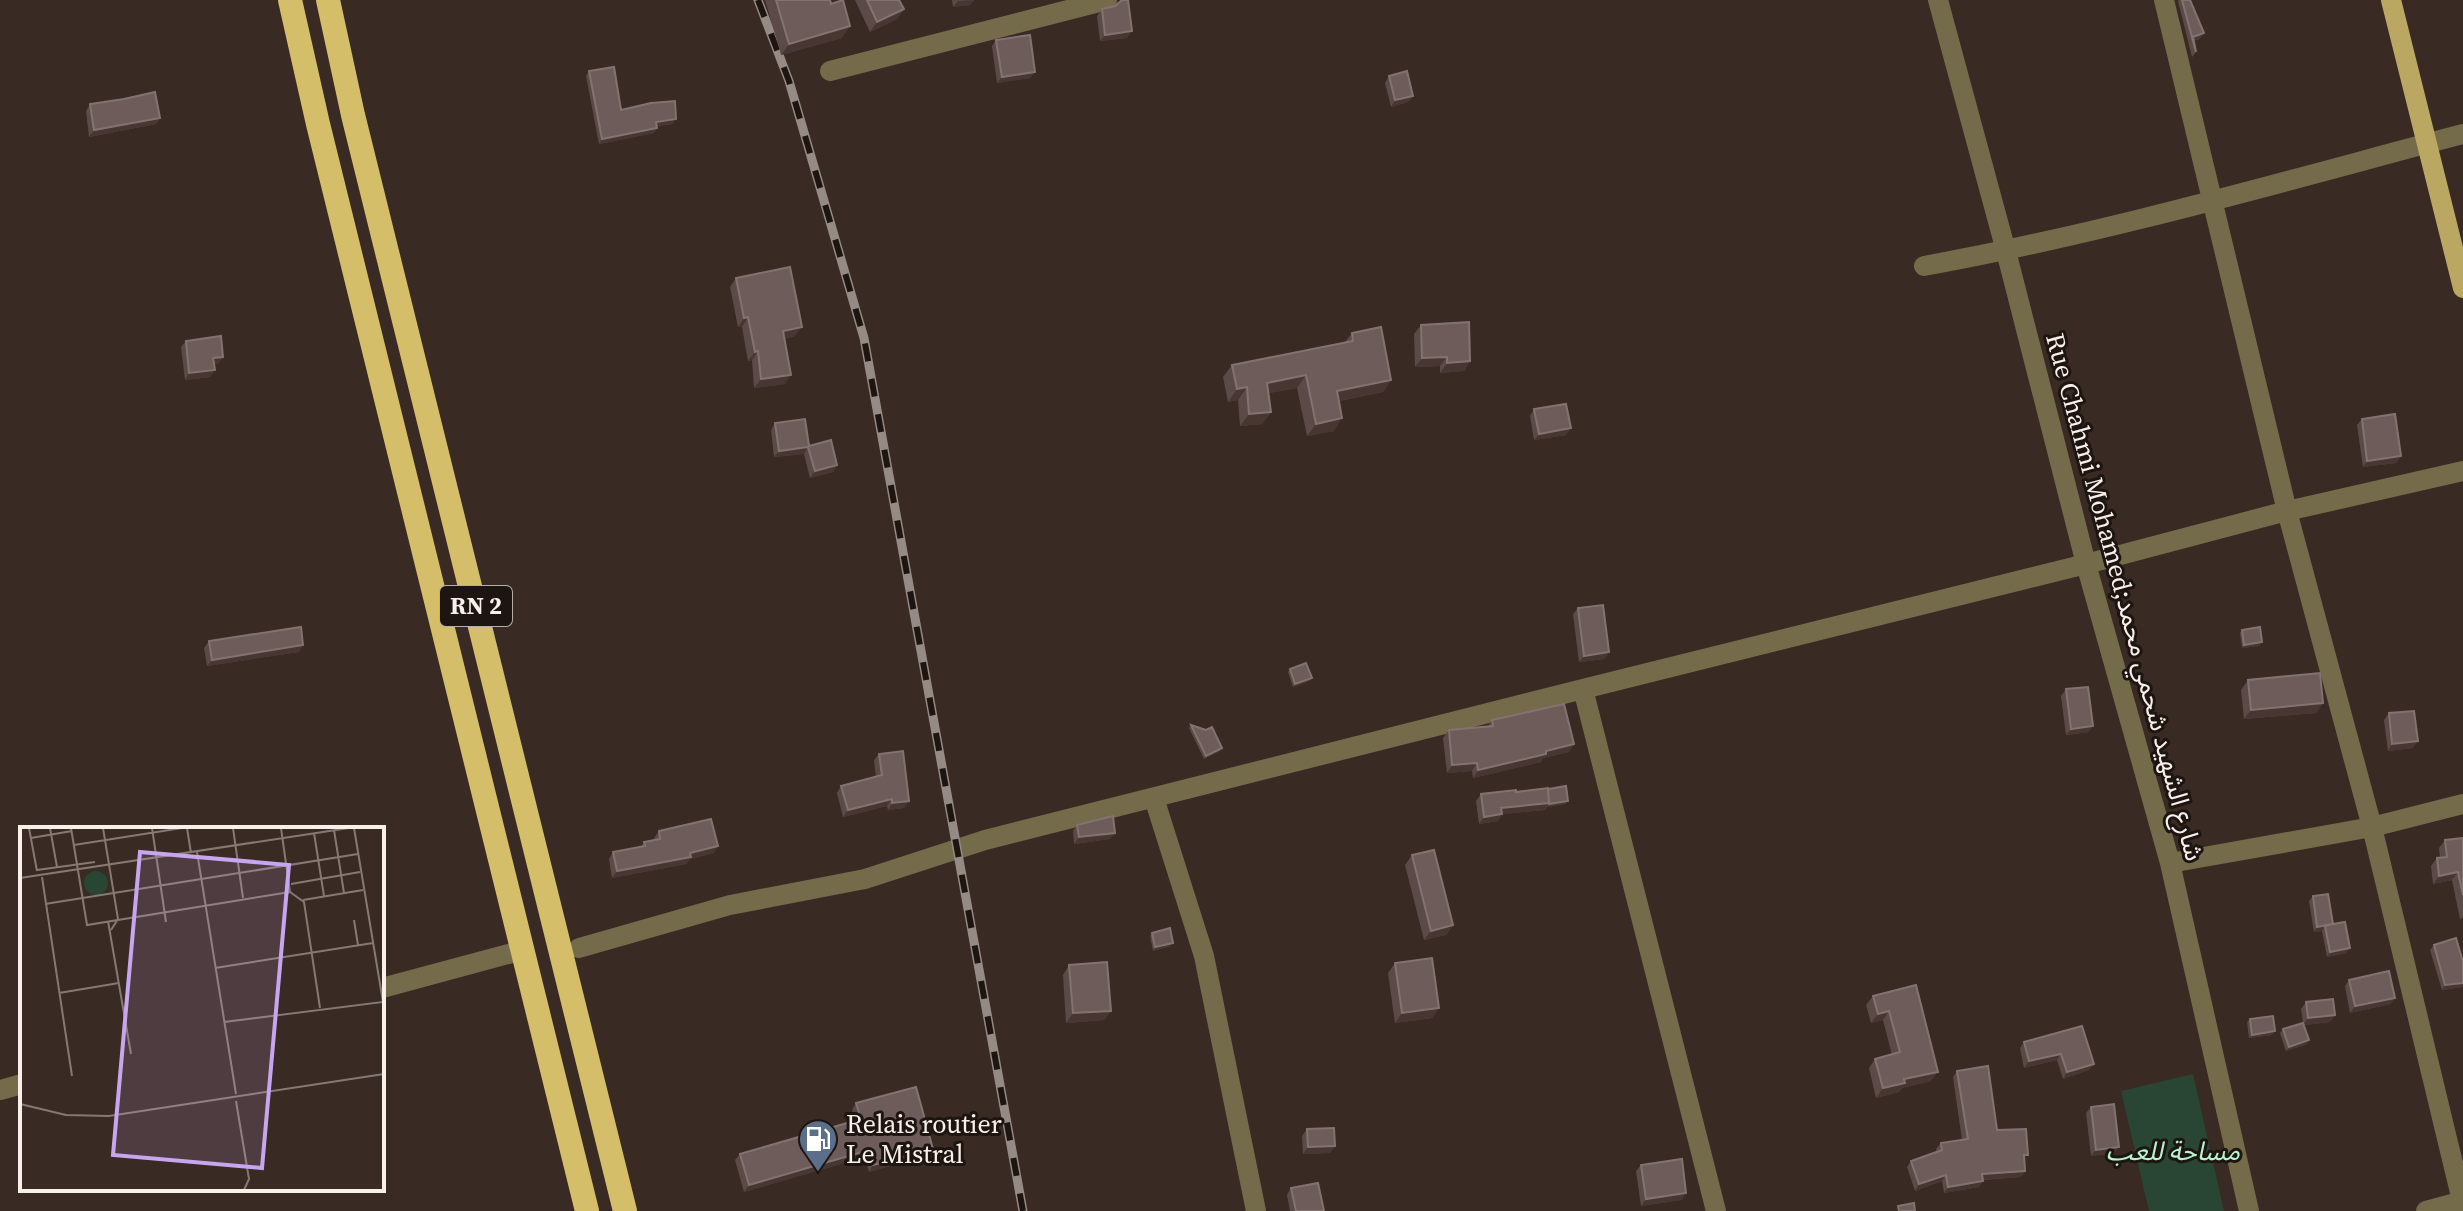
<svg xmlns="http://www.w3.org/2000/svg" width="2463" height="1211" font-family="'Source Serif 4','Noto Sans Arabic',serif">
<style>
.green{fill:#294534}
.lines{fill:none;stroke-linecap:round;stroke-linejoin:round}
.minor{stroke:#746b4b;stroke-width:20}
.major{stroke:#baa762;stroke-width:20}
.highway{stroke:#d5be6a;stroke-width:24}
.rail-casing{stroke:#968a84;stroke-width:9}
.rail{stroke:#1c1511;stroke-width:6;stroke-dasharray:18;stroke-linecap:butt}
.wall{fill:#5c4a48}
.shaded-wall{fill:#473632}
.building{fill:#6d5c5a;stroke:#837370;stroke-width:2}
.labels{text-anchor:middle;stroke-width:6;stroke-linejoin:round;paint-order:stroke}
.shield{fill:#1c1511;stroke:#b7aeaa;stroke-width:2}
.shield-label{font-size:24px;font-weight:bold;fill:#faf0eb}
.street-label{font-size:26px;fill:#faf0eb;stroke:#1c1511}
.poi-label{font-size:26px;fill:#faf0eb;stroke:#1c1511;text-anchor:start}
.park-label{font-size:26px;font-style:italic;fill:#b8f3cf;stroke:#1c1511}
.inset-road{fill:none;stroke:#867973;stroke-width:2}
.view{fill:#c8a6ef;fill-opacity:0.15;stroke:#c8a6ef;stroke-width:4}
.inset-edge{fill:none;stroke:#faf0eb;stroke-width:4}
</style>
<rect width="100%" height="100%" fill="#392a23"/>
<path class="green" d="M2193 1074 2224 1211H2149L2121 1091Z"/>
<g class="lines">
<path class="minor" d="M1938 0 2006 251 2086 564 2170 863 2249 1211
M2164 0 2287 511 2372 827 2463 1205
M830 71 1107 0
M1924 266C2106 233 2285 181 2463 134
M1583 689 1716 1211
M1154 798 1204 956 1256 1211
M2170 863 2372 827 2463 804
M579 948 730 905 865 879 985 840 1583 689 2086 564 2287 511 2463 471
M382 988 523 950
M0 1090 22 1084
M2426 1211 2463 1201"/>
<path class="major" d="M2391 0 2463 288"/>
<path class="highway" d="M290 0 318 124 587 1211
M328 0 353 115 625 1211"/>
<defs>
<path id="rail" d="M758 0 789 81 864 338 1023 1211"/>
</defs>
<use href="#rail" class="rail-casing"/>
<use href="#rail" class="rail"/>
</g>
<path class="wall" d="M765 0H830L842 38 781 55Z
M855 0H899L904 9 897 19 870 32Z
M952 0H974L970 5 953 7Z
M2179 0H2190L2200 39 2193 41 2196 52 2192 57 2178 1Z
M1102 9 1132 31 1127 38 1100 41 1097 16Z
M996 40 1035 72 1030 78 997 83 992 46Z
M589 71 621 110 673 124 657 126 654 133 599 144 586 76Z
M1389 76 1413 96 1408 102 1391 107 1385 83Z
M90 104 160 118 156 124 89 137 86 111Z
M736 278 795 336 784 339 785 384 754 388 752 360 748 361 742 327H738L730 287Z
M1421 325 1470 361 1464 371 1440 373V366L1415 367 1414 334Z
M1352 333 1391 380 1383 392 1339 401 1334 431 1307 436 1297 388 1269 393 1271 412 1262 424 1240 426 1238 400 1228 402 1223 377 1232 365 1345 342Z
M186 341 219 363 214 364 215 370 210 377 185 380 181 347Z
M1534 409 1566 435 1534 440 1530 416Z
M2362 419 2401 456 2396 463 2363 467 2357 425Z
M775 423 837 465 833 472 810 478 804 454 774 457 771 430Z
M1578 608 1609 652 1604 659 1579 662 1573 614Z
M2242 630 2262 642 2259 646 2242 648 2240 633Z
M209 641 303 645 299 652 207 666 204 648Z
M1290 669 1312 678 1309 681 1293 687 1288 672Z
M2248 680 2323 703 2316 713 2244 719 2241 690Z
M2066 689 2089 732 2066 735 2061 696Z
M2389 713 2413 748 2388 751 2384 720Z
M1492 720 1574 744 1569 752 1543 758 1541 762 1473 778 1472 771 1447 773 1443 738 1449 730 1488 726Z
M1191 725 1222 748 1220 751 1204 759 1189 728Z
M879 754 909 801 904 808 888 810 887 806 843 817 837 793 841 786 876 777 874 760Z
M1481 794 1568 801 1565 804 1547 807 1545 810 1502 814 1498 821 1479 824 1476 801Z
M1077 825 1115 833 1110 839 1074 844 1073 831Z
M659 831 714 853 690 859 686 864 612 878 609 859 613 852 641 847 644 842 655 840 654 838Z
M2463 838V918L2460 919 2452 880 2433 884 2431 866 2437 858H2440L2439 848 2445 840Z
M1412 855 1453 925 1446 935 1424 940 1405 865Z
M2313 896 2350 948 2346 953 2327 957 2322 931 2314 932 2309 901Z
M1152 933 1171 946 1153 951 1150 936Z
M2434 945 2463 962V987L2442 990 2430 950Z
M1395 963 1439 1008 1432 1018 1395 1023 1388 973Z
M1069 965 1111 1011 1104 1020 1066 1023 1063 975Z
M2349 980 2395 998 2390 1004 2350 1013 2345 986Z
M1916 985 1931 1081 1902 1088 1899 1092 1876 1098 1869 1068 1875 1059 1892 1055 1883 1020 1871 1023 1866 1005 1873 996Z
M2306 1002 2335 1015 2330 1022 2304 1025 2307 1044 2286 1051 2280 1033 2283 1029 2303 1023 2301 1009Z
M2250 1019 2275 1031 2272 1035 2249 1038 2247 1022Z
M2082 1026 2089 1070 2063 1079 2057 1060 2024 1068 2020 1048 2024 1042Z
M1957 1071 1997 1130 2025 1159V1171L2021 1177 1983 1180 1979 1187 1944 1193 1942 1181 1915 1191 1907 1167 1911 1161 1937 1152 1936 1149 1941 1143 1962 1140 1953 1077Z
M856 1103 933 1149 928 1155 869 1172 865 1157 744 1192 735 1160 740 1154 855 1120 852 1110Z
M2091 1107 2119 1147 2114 1153 2091 1156 2086 1113Z
M1307 1129 1335 1146 1330 1153 1303 1154 1302 1136Z
M1641 1165 1686 1193 1682 1200 1641 1206 1636 1171Z
M1291 1188 1324 1211H1290L1287 1195Z"/>
<path class="shaded-wall" d="M974 0 970 5 953 7 958 1Z
M904 9 897 19 870 32 877 22Z
M850 26 842 38 781 55 789 44Z
M1132 31 1127 38 1100 41 1105 35Z
M2204 33 2200 39 2193 41 2192 38Z
M1035 72 1030 78 997 83 1002 77Z
M1413 96 1408 102 1391 107 1395 100Z
M160 118 156 124 89 137 94 130Z
M676 119 673 124 652 126 656 122Z
M657 128 654 133 599 144 602 139Z
M748 317 742 327H738L744 318Z
M802 327 795 336 776 340 783 331Z
M758 351 752 360 748 361 755 352Z
M223 357 219 363 209 365 213 358Z
M1447 357 1440 366 1415 367 1422 358Z
M1470 361 1464 371 1440 373 1447 363Z
M215 370 210 377 185 380 189 373Z
M791 375 785 384 754 388 761 379Z
M1306 375 1297 388 1259 395 1267 383Z
M1391 380 1383 392 1328 403 1337 391Z
M1247 387 1238 400 1228 402 1237 389Z
M1271 412 1262 424 1240 426 1249 414Z
M1342 418 1334 431 1307 436 1316 424Z
M1571 428 1566 435 1534 440 1539 434Z
M808 447 804 454 774 457 779 451Z
M2401 456 2396 463 2363 467 2367 461Z
M837 465 833 472 810 478 815 471Z
M2262 642 2259 646 2242 648 2244 645Z
M303 645 299 652 207 666 212 660Z
M1609 652 1604 659 1579 662 1584 656Z
M1312 678 1309 681 1293 687 1295 684Z
M2323 703 2316 713 2244 719 2251 710Z
M2093 726 2089 732 2066 735 2071 729Z
M2418 741 2413 748 2388 751 2392 744Z
M1574 744 1569 752 1543 758 1541 762 1473 778 1478 770Z
M1222 748 1220 751 1204 759 1206 756Z
M1477 763 1472 771 1447 773 1452 765Z
M892 799 887 806 843 817 848 810Z
M909 801 904 808 888 810 892 803Z
M1568 801 1565 804 1547 807 1545 810 1502 814 1498 821 1479 824 1484 817 1501 808Z
M1115 833 1110 839 1074 844 1079 837Z
M718 846 714 853 690 859 686 864 612 878 617 871Z
M2458 872 2452 880 2433 884 2439 876Z
M2332 924 2325 926 2322 931 2314 932 2317 927Z
M1453 925 1446 935 1424 940 1431 931Z
M1173 943 1171 946 1153 951 1155 947Z
M2350 948 2346 953 2327 957 2330 952Z
M2463 983V987L2442 990 2445 985Z
M2395 998 2390 1004 2350 1013 2355 1006Z
M1439 1008 1432 1018 1395 1023 1402 1013Z
M1111 1011 1104 1020 1066 1023 1073 1013Z
M1889 1011 1883 1020 1871 1023 1878 1014Z
M2335 1015 2330 1022 2303 1025 2308 1018Z
M2275 1031 2272 1035 2249 1038 2252 1035Z
M2309 1040 2307 1044 2286 1051 2289 1047Z
M2061 1054 2057 1060 2024 1068 2029 1061Z
M2094 1064 2089 1070 2063 1079 2067 1072Z
M1938 1072 1931 1081 1902 1088 1899 1092 1876 1098 1883 1088 1904 1079Z
M1335 1146 1330 1153 1303 1154 1308 1147Z
M2119 1147 2114 1153 2091 1156 2096 1150Z
M933 1149 928 1155 869 1172 873 1165Z
M869 1150 865 1157 744 1192 749 1185Z
M2025 1171 2021 1177 1978 1180 1982 1174Z
M1946 1175 1942 1181 1915 1191 1919 1184Z
M1983 1181 1979 1187 1944 1193 1948 1187Z
M1686 1193 1682 1200 1641 1206 1646 1199Z"/>
<path class="building" d="M776 0H830L831 4 843 0 850 26 789 44Z
M867 0H899L904 9 877 22Z
M1122 0H1128L1132 31 1105 35 1102 9 1115 6Z
M2182 0H2190L2204 33 2193 37 2196 52Z
M1030 35 1035 72 1002 77 996 40Z
M614 67 621 110 651 103 675 101 676 119 656 122 657 128 602 139 589 71Z
M1407 71 1413 96 1395 100 1389 76Z
M155 92 160 118 94 130 90 104 124 99Z
M790 267 802 327 783 331 791 375 761 379 758 351 755 352 748 317 744 318 736 278Z
M1469 322 1470 361 1447 363V357L1422 358 1421 325Z
M1381 327 1391 380 1337 391 1342 418 1316 424 1306 375 1267 383 1271 412 1249 414 1247 387 1237 389 1232 365 1353 341 1352 333Z
M221 336 223 357 213 358 215 370 189 373 186 341Z
M1566 404 1571 428 1539 434 1534 409Z
M2395 414 2401 456 2367 461 2362 419Z
M805 419 809 446 831 440 837 465 815 471 808 447 779 451 775 423Z
M1603 605 1609 652 1584 656 1578 608Z
M301 627 303 645 212 660 209 641Z
M2260 627 2262 642 2244 645 2242 630Z
M1306 663 1312 678 1295 684 1290 669Z
M2320 673 2323 703 2251 710 2248 680Z
M2088 687 2093 726 2071 729 2066 689Z
M1564 704 1574 744 1546 751V754L1478 770 1477 763 1452 765 1449 730 1493 726 1492 720Z
M2414 711 2418 741 2392 744 2389 713Z
M1191 725 1206 730 1212 727 1222 748 1206 756Z
M903 751 909 801 892 803V799L848 810 841 786 882 775 879 754Z
M1566 786 1568 801 1549 804 1548 789Z
M1548 788 1549 803 1501 808 1502 814 1484 817 1481 794 1516 790V792Z
M1113 816 1115 833 1079 837 1077 825Z
M711 819 718 846 690 853 691 857 617 871 613 852 645 846 644 842 660 839 659 831Z
M2463 838V895L2458 872 2439 876 2437 858 2447 857 2445 840Z
M1434 850 1453 925 1431 931 1412 855Z
M2328 894 2333 924 2345 922 2350 948 2330 952 2325 926 2332 924 2317 927 2313 896Z
M1170 928 1173 943 1155 947 1152 933Z
M2456 938 2463 962V983L2445 985 2434 945Z
M1432 958 1439 1008 1402 1013 1395 963Z
M1107 962 1111 1011 1073 1013 1069 965Z
M2389 971 2395 998 2355 1006 2349 980Z
M1916 985 1938 1072 1904 1079 1905 1083 1883 1088 1875 1059 1900 1052 1889 1011 1878 1014 1873 996Z
M2333 999 2335 1015 2308 1018 2306 1002Z
M2273 1016 2275 1031 2252 1035 2250 1019Z
M2303 1023 2309 1040 2289 1047 2283 1029Z
M2082 1026 2094 1064 2067 1072 2061 1054 2029 1061 2024 1042Z
M1988 1066 1997 1130 2026 1129 2028 1155H2024L2025 1171 1982 1174 1983 1181 1948 1187 1946 1175 1919 1184 1911 1161 1942 1150 1941 1143 1968 1139 1957 1071Z
M916 1087 933 1149 873 1165 869 1150 749 1185 740 1154 861 1119 856 1103Z
M2114 1104 2119 1147 2096 1150 2091 1107Z
M1334 1128 1335 1146 1308 1147 1307 1129Z
M1682 1159 1686 1193 1646 1199 1641 1165Z
M1318 1183 1324 1211H1296L1291 1188Z
M1914 1203 1915 1211H1899L1898 1206Z"/>
<defs>
<symbol id="fuel-pin" viewBox="-11 -11 22 30"><path d="M0 17L-7.5 6A9.5 9.5 0 1 1 7.5 6Z" fill="#5c6f8a" stroke="#1c1511"/><path d="M-5.5-6h7V0h2V4h1.3V-2.5L3-4.5l.8-.8L6-3V5H2.5V1h-1V6h-7ZM-4.2-4.7v3.2H.2V-4.7Z" fill="#fff"/></symbol>
</defs>
<g fill-rule="evenodd">
<use href="#fuel-pin" x="796" y="1117" width="44" height="60"/>
</g>
<g class="labels">
<rect class="shield" x="440" y="586" width="72" height="40" rx="6"/>
<g class="shield-label">
<text x="476" y="614">RN 2</text>
</g>
<g class="street-label">
<text transform="translate(2125 597) rotate(75)" y="9">Rue Chahmi Mohamed;شارع الشهيد شحمي محمد</text>
</g>
<g class="poi-label">
<text x="846" y="1133">Relais routier<tspan x="846" dy="30">Le Mistral</tspan></text>
</g>
<g class="park-label">
<text x="2173" y="1160">مساحة للعب</text>
</g>
</g>
<g transform="translate(20 827)">
<rect width="364" height="364" fill="#392a23"/>
<path d="M64 56a12 12 0 1 1 24 0a12 12 0 1 1-24 0Z" fill="#294534"/>
<path class="inset-road" d="M9 1 17 44M30 1 37 40M51 1 67 98 270 65M83 1 98 92 91 103M132 1 146 95M167 1 171 26M213 1 223 71M261 1 270 65M314 3 324 66M294 6 304 69M11 11 52 4M54 18 162 1M177 25 216 267M17 43 75 35M22 50 52 249M0 51 329 1M271 57 340 45M270 65 284 75 300 181M283 73 343 63M25 77 338 27M334 93 338 118M88 94 111 227M195 141 353 116M39 166 99 156M204 195 363 175 334 1M216 274 229 352 224 363M0 277 46 288 89 289 364 247"/>
<path class="view" d="M120 25 269 38 242 341 93 328Z"/>
<rect width="364" height="364" class="inset-edge"/>
</g>
</svg>
